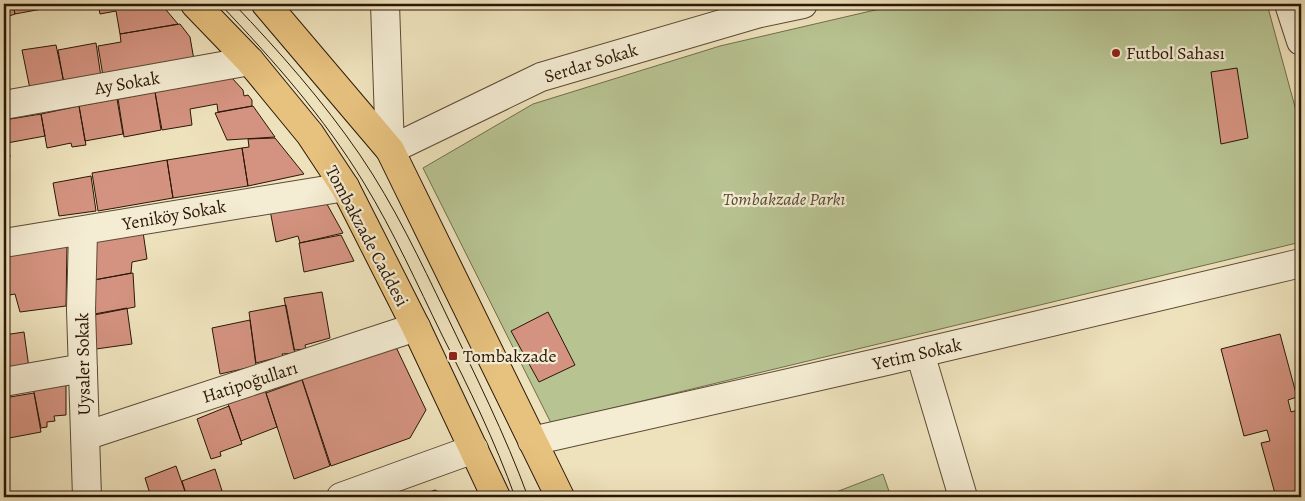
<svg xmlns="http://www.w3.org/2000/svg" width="1305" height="501" font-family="Alegreya,serif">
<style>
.green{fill:#b8c392;stroke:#716d4c}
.building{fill:#d49380;stroke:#2a1707}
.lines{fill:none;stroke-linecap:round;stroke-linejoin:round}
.minor-casing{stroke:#5b4a34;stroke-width:30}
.major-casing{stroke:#2a1707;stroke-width:30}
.minor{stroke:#f4ecd3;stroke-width:28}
.major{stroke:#e7c17e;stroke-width:28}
.tram{stroke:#2a1707;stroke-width:1}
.poi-dot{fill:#8f2418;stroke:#f4ecd3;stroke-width:2}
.labels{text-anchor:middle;stroke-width:4.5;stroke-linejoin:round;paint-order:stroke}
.poi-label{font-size:18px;fill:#2a1707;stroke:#f4ecd3;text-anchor:start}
.street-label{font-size:18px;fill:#2a1707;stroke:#f4ecd3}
.park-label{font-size:18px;font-style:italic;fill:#554b31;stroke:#f4ecd3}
</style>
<rect width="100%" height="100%" fill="#eee2bc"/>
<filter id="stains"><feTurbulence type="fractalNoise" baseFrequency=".004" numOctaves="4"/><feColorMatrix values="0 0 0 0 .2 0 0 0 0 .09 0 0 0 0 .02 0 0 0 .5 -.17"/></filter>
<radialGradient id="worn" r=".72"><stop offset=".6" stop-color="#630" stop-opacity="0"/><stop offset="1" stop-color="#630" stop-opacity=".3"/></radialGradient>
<path class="green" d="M901 4H1267L1301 129V242L551 423 423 168 533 104 720 46Z
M883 474 891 497H823Z"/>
<path class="building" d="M4 4H13L15 14 4 18Z
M13 4H69L15 14Z
M98 4H161L178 24 120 34 116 11 100 14Z
M180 24 190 37 194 60 103 76 98 46 121 42 120 34Z
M96 43 101 77 64 84 58 50Z
M56 45 64 83 30 89 22 50Z
M1237 68 1248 138 1221 144 1211 72Z
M232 78 243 90 244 96 248 95 252 100V106L218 112 217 104 190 109 192 125 162 130 155 92Z
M155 92 161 130 124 137 118 99Z
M117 99 123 134 85 141 79 106Z
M79 106 86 145 72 147 71 143 47 148 41 114Z
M253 106 275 137 227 140 215 113Z
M41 114 45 136 7 143 4 120Z
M4 124 10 157 4 158Z
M275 138 304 174 248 186 242 148 249 147 248 139Z
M242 148 248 186 173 198 167 160Z
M167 160 173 198 98 211 92 173Z
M91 176 96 211 59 216 53 183Z
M323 197 343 233 300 243 298 236 276 242 270 210Z
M143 232 147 259 132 262 131 273 94 280V241Z
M341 235 354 261 304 272 299 243Z
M67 244 66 306 20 312 15 294 4 296V254Z
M133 273 135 307 94 315V280Z
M322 292 330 338 305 345 306 349 294 350 284 298Z
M286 305 295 353 282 354 283 356 256 363 249 312Z
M127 308 132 344 96 349 89 315Z
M548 312 575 365 539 382 511 331Z
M250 320 256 366 220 374 212 328Z
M24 332 29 368 4 372V335Z
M1280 334 1297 397 1288 400 1291 412 1301 409V497H1276L1261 443 1270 441 1267 430 1244 436 1221 349Z
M395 345 426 410 410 438 331 466 302 379Z
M302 380 330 466 294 479 266 393Z
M66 382V415L54 416 55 421 47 422V427L41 428 33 387Z
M265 390 277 427 241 441 228 404Z
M34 393 41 432 4 439V398Z
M229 406 242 444 220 452 221 456 211 459 197 419Z
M176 466 187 497H151L145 478Z
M215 469 224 497H187L182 481Z
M435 490 449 497H415Z"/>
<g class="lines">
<defs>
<path id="minor" d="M385 4 390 150 541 77 756 14 803 4
M1289 4 1301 41
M4 105 250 61
M83 232 81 310 87 497
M4 243 345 187
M920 353 963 497
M4 382 83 368
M85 436 416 327
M532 441 886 361 1301 263
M341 497 474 449"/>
<path id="major" d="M195 4 250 61 310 134 345 187 416 327 496 497
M266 4 390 150 560 497"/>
</defs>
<use href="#minor" class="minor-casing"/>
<use href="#major" class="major-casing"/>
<use href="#minor" class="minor"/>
<use href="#major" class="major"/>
<path class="tram" d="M220 4C273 60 324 117 364 183 394 232 417 284 442 335 469 388 495 441 515 497
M234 4C279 51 323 101 360 155 394 205 420 260 446 314 475 375 505 434 528 497"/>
</g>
<g class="poi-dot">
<circle cx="1116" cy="53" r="5"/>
<rect x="448" y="351" width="10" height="10" rx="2.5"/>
</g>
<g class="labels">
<g class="poi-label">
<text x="1126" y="59">Futbol Sahası</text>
<text x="463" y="362">Tombakzade</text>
</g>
<g class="street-label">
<text transform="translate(591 63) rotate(-17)" y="6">Serdar Sokak</text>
<text transform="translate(127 83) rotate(-10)" y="6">Ay Sokak</text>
<text transform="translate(174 215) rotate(-10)" y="6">Yeniköy Sokak</text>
<text transform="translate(367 236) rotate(62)" y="6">Tombakzade Caddesi</text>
<text transform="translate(917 354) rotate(-13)" y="6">Yetim Sokak</text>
<text transform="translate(83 364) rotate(-91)" y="6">Uysaler Sokak</text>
<text transform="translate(250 382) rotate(-18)" y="6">Hatipoğulları</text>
</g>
<g class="park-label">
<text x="784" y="205">Tombakzade Parkı</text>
</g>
</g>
<rect width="1305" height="501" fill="none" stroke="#eee2bc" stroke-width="20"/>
<rect x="5" y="5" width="1295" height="491" fill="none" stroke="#2a1707" stroke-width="2.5"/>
<rect x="10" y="10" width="1285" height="481" fill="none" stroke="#2a1707"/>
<rect width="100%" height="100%" filter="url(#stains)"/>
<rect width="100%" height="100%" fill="url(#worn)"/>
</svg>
